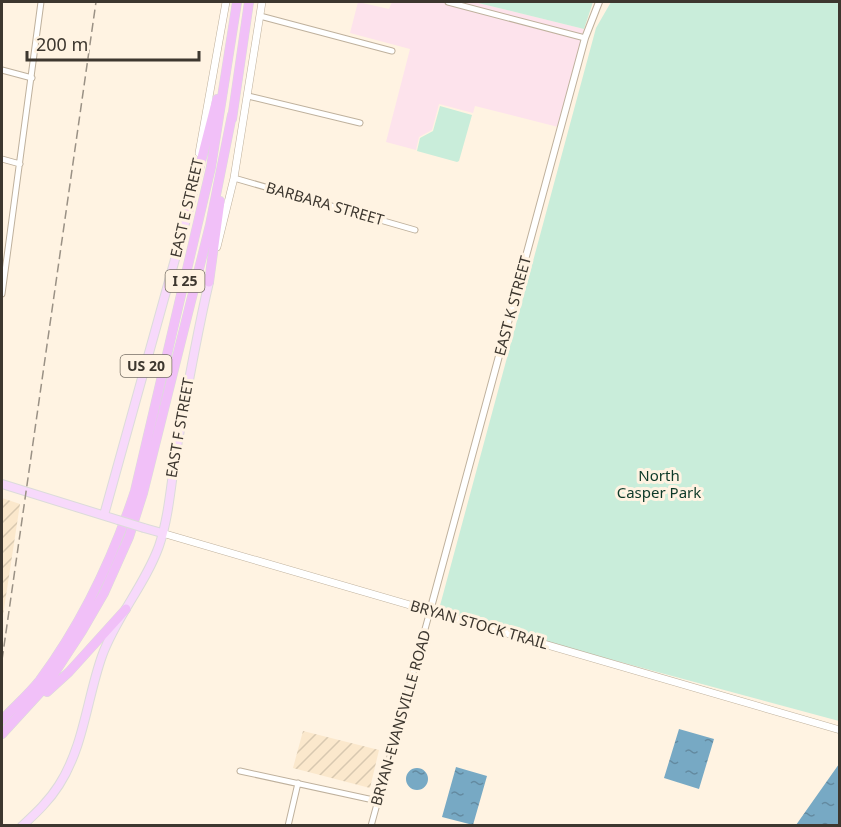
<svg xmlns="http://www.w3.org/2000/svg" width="841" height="827" font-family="'Noto Sans',sans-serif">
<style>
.industrial{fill:url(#industrial-furrows)}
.education{fill:#fde3ec}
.green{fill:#c9edda}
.water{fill:url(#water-ripples)}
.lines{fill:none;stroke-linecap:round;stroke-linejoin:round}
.minor-casing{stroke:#bfb19d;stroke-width:7}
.tertiary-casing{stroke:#bfb19d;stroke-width:8}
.secondary-casing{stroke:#bfb19d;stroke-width:8}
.primary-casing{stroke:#dcdbda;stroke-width:10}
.motorway-casing{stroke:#dcdbda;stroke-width:10}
.minor{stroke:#fff;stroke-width:5}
.tertiary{stroke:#fff;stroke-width:6}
.secondary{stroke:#fff;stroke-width:7}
.primary{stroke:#f7d9fb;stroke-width:8}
.motorway{stroke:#f1c0f8;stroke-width:9}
.rail{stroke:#9a9185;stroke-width:1.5;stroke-dasharray:9 4.5;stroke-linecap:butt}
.primary-bridge-casing{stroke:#dcdbda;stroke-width:10;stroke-linecap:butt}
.primary-bridge{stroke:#f7d9fb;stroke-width:8}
.labels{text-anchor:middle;stroke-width:6;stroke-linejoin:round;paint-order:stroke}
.shield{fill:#fff3e2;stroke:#776f65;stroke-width:1.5}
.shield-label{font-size:14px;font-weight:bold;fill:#3d372f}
.street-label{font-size:15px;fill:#3d372f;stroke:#fff3e2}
.park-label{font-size:15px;fill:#0d3928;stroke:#fff3e2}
</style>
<defs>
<pattern id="industrial-furrows" width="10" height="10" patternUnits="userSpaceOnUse" patternTransform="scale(1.5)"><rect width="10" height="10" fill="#fbe8cc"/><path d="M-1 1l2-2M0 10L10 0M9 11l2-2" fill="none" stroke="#d8c8b0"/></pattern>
<pattern id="water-ripples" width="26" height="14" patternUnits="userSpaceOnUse" patternTransform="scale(1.5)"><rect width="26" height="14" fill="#77a9c4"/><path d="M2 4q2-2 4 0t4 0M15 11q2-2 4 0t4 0" fill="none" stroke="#638aa0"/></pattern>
</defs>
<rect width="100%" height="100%" fill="#fff3e2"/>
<path class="industrial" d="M2 498 20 504 2 622Z
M303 731 379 750 370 788 293 768Z"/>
<path class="education" d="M358 2 389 9 392 2H474L584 29 558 127 475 106 473 113 439 104 432 130 419 137 416 150 386 142 410 49 350 33Z"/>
<path class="green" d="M474 2H593L584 29Z
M611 2H839V721L438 613 596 28Z
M440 106 472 115 459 161 457 162 417 151 420 138 433 131Z"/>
<path class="water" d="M679 729 714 739 699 789 664 778Z
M839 764V825H796Z
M456 767 487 776 473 825 442 817Z
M406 779a11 11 0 1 1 22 0a11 11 0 1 1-22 0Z"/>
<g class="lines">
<defs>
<path id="minor" d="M448 2 585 38
M260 16 392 51
M2 70 32 78
M248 96 360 123
M2 159 20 164
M234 178 415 230
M2 294 41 2
M240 771 378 801
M288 826 298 783
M371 826 430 611"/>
<path id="tertiary" d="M430 611 585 38 599 2"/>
<path id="secondary" d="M199 153 226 2
M217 247 234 178 262 2
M162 533 840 730"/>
<path id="primary" d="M2 484 118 520
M104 515 187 216
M144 528 162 533
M22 826C36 813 49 801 59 785 84 746 87 698 102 656 116 617 145 585 159 546 169 517 171 483 176 452 186 395 196 338 209 282"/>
<path id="motorway" d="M232 119 249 2
M187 216 217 99
M209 282 220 201
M47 692 69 672 126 609
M2 720C14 707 29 694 40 680 82 623 113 558 135 491L211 167 237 2
M2 734 46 686 82 631 104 593 129 537 143 493 210 225 232 115"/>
</defs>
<use href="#minor" class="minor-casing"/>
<use href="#tertiary" class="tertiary-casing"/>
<use href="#secondary" class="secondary-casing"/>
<use href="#primary" class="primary-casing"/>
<use href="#motorway" class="motorway-casing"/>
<use href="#minor" class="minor"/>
<use href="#tertiary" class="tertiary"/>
<use href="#secondary" class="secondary"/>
<use href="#primary" class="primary"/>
<use href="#motorway" class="motorway"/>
<path class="rail" d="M2 660 96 2"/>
<defs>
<path id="primary-bridge" d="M118 520 144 528"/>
</defs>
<use href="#primary-bridge" class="primary-bridge-casing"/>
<use href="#primary-bridge" class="primary-bridge"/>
</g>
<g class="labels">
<g class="shield">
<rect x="165.5" y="270" width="39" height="22" rx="4.5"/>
<rect x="120.5" y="355" width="51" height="22" rx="4.5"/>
</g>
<g class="shield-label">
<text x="185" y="286">I 25</text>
<text x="146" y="371">US 20</text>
</g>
<g class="street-label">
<text transform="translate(325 204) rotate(16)" y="5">BARBARA STREET</text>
<text transform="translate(187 208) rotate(-77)" y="5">EAST E STREET</text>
<text transform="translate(513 306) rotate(-75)" y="5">EAST K STREET</text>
<text transform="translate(180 428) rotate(-80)" y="5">EAST F STREET</text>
<text transform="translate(479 625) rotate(16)" y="5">BRYAN STOCK TRAIL</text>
<text transform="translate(401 718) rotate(-74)" y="5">BRYAN-EVANSVILLE ROAD</text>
</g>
<g class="park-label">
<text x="659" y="481">North<tspan x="659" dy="17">Casper Park</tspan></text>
</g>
</g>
<rect width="841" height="827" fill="none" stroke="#3d372f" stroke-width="6"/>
<path d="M27 51v9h172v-9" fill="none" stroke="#3d372f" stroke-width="3"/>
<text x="36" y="51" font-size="18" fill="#3d372f" stroke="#fff3e2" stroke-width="4.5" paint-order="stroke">200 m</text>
</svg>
